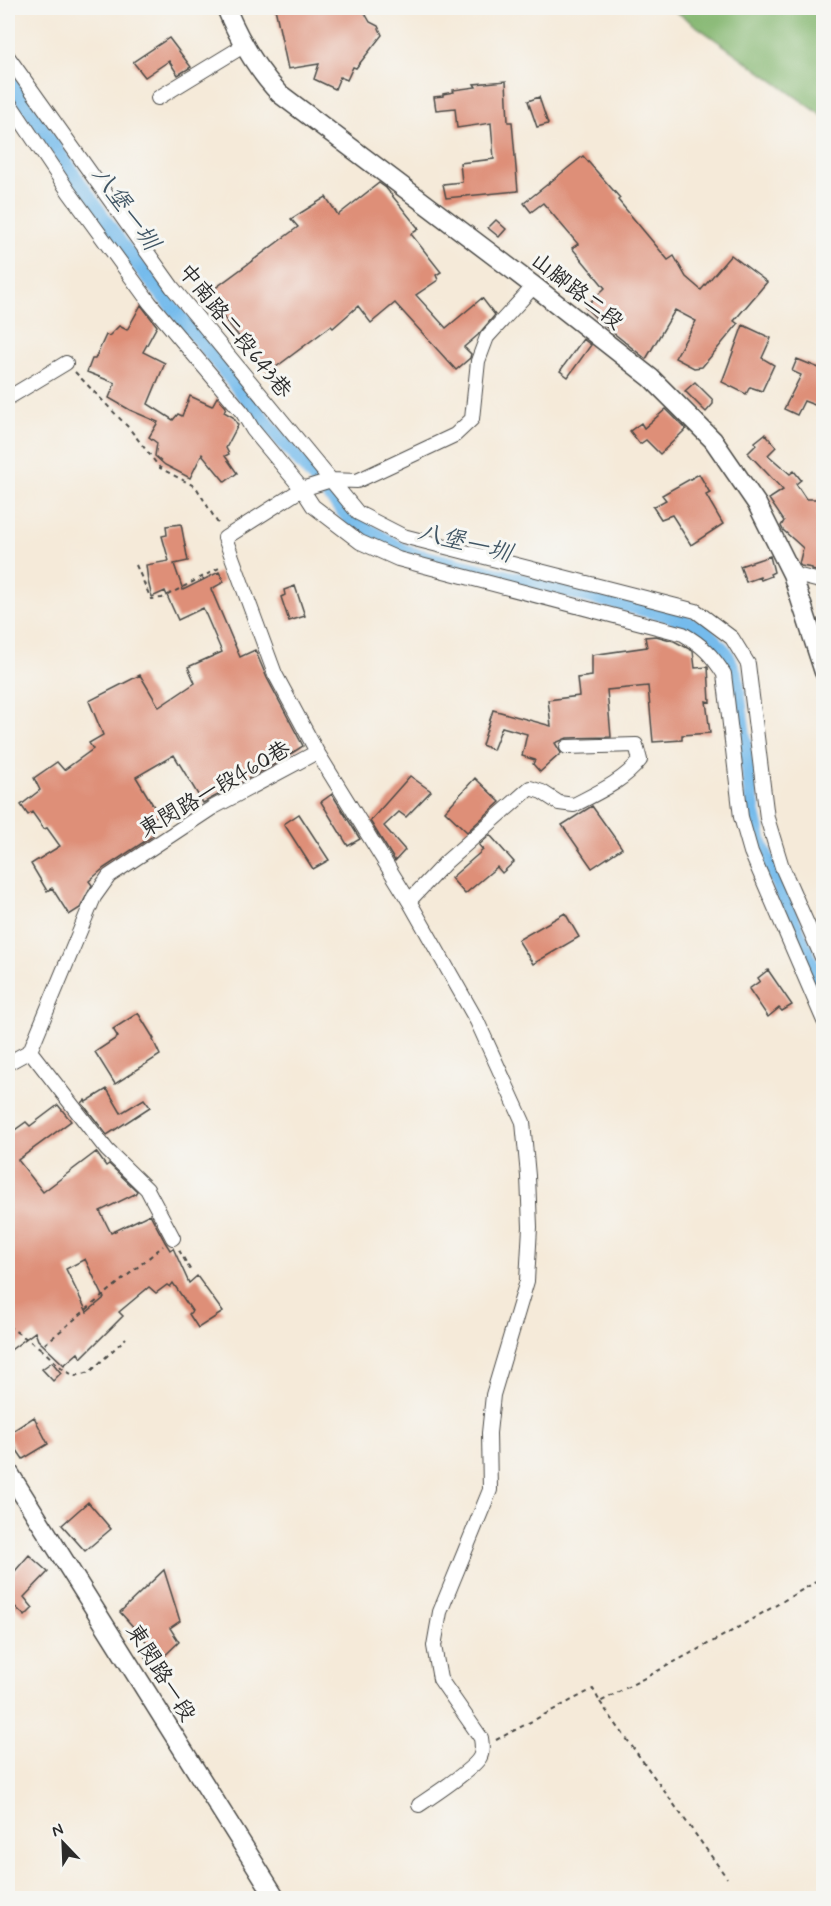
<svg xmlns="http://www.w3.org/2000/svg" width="831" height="1906" font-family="Mynerve,'LXGW WenKai TC',sans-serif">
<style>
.forest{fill:#86b872;stroke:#58724e;stroke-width:1.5}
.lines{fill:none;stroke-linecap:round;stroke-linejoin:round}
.canal{stroke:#75bbec;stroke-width:15}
.building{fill:#de8f78;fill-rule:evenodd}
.minor-casing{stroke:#494845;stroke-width:16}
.major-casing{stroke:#494845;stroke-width:21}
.path{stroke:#494845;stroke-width:2;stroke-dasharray:4.5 4.5;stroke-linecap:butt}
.minor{stroke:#fff;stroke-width:14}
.major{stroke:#fff;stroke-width:18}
.labels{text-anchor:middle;stroke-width:6;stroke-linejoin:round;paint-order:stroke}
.street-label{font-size:22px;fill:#2b2b2b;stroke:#f6f6f2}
.water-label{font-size:24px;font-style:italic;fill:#415665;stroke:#f6f6f2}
</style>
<rect width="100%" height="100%" fill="#f6f6f2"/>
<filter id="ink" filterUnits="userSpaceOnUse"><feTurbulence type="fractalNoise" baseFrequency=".0167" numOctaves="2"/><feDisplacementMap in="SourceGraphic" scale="12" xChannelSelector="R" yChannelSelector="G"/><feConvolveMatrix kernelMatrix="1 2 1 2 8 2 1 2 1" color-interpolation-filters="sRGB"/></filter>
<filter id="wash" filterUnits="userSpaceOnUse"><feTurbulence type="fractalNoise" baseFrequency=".008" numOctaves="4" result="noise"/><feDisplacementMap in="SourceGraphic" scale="24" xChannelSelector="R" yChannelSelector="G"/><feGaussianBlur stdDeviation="1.35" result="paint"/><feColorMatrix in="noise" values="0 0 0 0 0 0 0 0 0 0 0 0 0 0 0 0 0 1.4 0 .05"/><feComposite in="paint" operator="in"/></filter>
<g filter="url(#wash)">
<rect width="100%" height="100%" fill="#f5ead9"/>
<path class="forest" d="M671 8H823V116Z"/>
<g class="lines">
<path class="canal" d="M8 78 121 244 264 420 351 520 407 553 671 616 704 630 726 653 736 676 753 811 761 845 824 993"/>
</g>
<g id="blocks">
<path class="building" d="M275 8H362L370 22 378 26 382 35 356 68 353 67 347 80 340 77 335 89 314 79 319 64 288 69Z
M169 38 191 67 178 75 169 61 145 77 133 62Z
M506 81 508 122H512L518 191 446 198 443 184 462 182 460 163 494 159 491 123 457 128 455 108 436 110 434 97 443 96V94L454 92 453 90 476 87 474 84Z
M539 97 548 124 537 127 528 101Z
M583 156 620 198 618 200 668 260 674 256 686 277 701 290 731 255 767 282 734 321 738 324 702 367 694 368 675 358 696 321 675 310 646 359 601 323 585 307 605 288 572 248 578 244 543 203 531 212 524 203Z
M379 183 386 188 419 229 411 234 441 272 436 275 438 280 416 295 446 328 482 298 495 315 478 335 464 347 471 354 470 358 456 370 395 303 371 323 358 306 333 328 331 326 268 373 206 295 298 227 291 219 326 197 338 215Z
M496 220 506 229 499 237 488 228Z
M141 305 157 326 143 352 165 363 148 404 173 420 178 414 182 416 190 396 212 406 217 397 226 407 224 412 233 417 238 425 226 448 229 454 225 456 237 473 225 482 202 454 190 478 165 465 155 456 157 443 149 437 158 422 130 410 109 398 115 383 87 372 92 359H95L106 335 109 336 119 326 127 330Z
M743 325 771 338 762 358 774 365 762 391 750 387 746 394 722 382Z
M583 339 591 345 568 377 560 371Z
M797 359 824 370V400L820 407 804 401 797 415 784 409 801 375 792 371Z
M695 382 713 400V404L706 412 685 391Z
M666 409 686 429 660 454 646 440 640 444 630 431 641 423 644 428Z
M765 434 776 447 768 455 790 474 794 471 801 480 796 484 806 499H824V514H817L824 534V573L812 570V568L801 566 799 564 803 548 783 530 781 526 784 521 769 499 783 490 748 453 756 445 755 442Z
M699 474 710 493 706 495 723 524 691 545 672 515 661 519 653 507 666 500 662 495Z
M181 524 188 561 174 564 183 590 219 572 224 582 211 589 240 657 255 650 267 678 303 746 275 764 203 803 174 755 136 777 159 815 145 822 153 836 104 868 89 881 92 885 80 908 69 915 52 888 47 891 31 864 60 846 47 828 44 829 32 812 28 815 21 805 40 790 34 778 57 762 64 770 93 749 89 743 103 735 89 701 140 675 159 707 195 683 188 667 222 652 203 608 178 620 165 591 152 597 148 581 146 565 169 561 162 536 167 535 166 526Z
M770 556 774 572 770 574 771 576 761 580 760 577 746 582 740 566Z
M295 586 305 616 289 621 281 597 285 595 284 590Z
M656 636 674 641 693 651 695 668 708 667 710 702 706 701 710 733 682 735V740L653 742 648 686 607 690 611 737 567 738 555 743 561 753 540 772 533 764 535 760 522 756 527 734 502 727 493 750 482 745 493 710 551 726 548 700 579 696 577 678 592 676V655L647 647 645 637Z
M410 776 431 791 406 817 399 812 384 826 405 850 395 861 370 821Z
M475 778 500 802 467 832 445 811Z
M332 794 360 839 348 846 321 802Z
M592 806 622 848 592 868 562 825Z
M299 814 329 860 313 869 284 824Z
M490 835 514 862 502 873 497 867 465 894 451 878 483 850 479 845Z
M565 913 579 937 533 964 518 940Z
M768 970 792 1005 782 1011 779 1008 768 1017 749 989 760 981 758 978Z
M138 1013 154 1039 153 1040 160 1055 115 1084 95 1052 118 1037 113 1029Z
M107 1089 121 1113 144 1099 150 1107 107 1135 82 1103 85 1100 86 1102Z
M58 1105 71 1121 18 1160 43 1192 96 1152 106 1166 109 1164 137 1191 135 1194 100 1211 111 1233 150 1214 165 1242 170 1250 173 1248 189 1283 197 1276 223 1312 198 1328 189 1314 192 1311 173 1283 170 1287 167 1285 156 1293 149 1287 119 1312 123 1316 81 1358 78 1353 64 1365 38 1340 35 1332 8 1352V1135L26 1122 30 1126ZM85 1259 104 1298 87 1312 66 1269Z
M52 1362 61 1373 53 1381 42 1369Z
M34 1417 48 1444 23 1459 8 1437V1434Z
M88 1502 111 1529 85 1551 62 1525Z
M29 1555 48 1572 24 1597 33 1608 25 1616 8 1600V1579Z
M164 1570 180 1621 170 1628 179 1642 152 1668 145 1657 153 1649 120 1612Z"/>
</g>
</g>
<g filter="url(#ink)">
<use href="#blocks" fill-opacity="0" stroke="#494845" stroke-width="1.5"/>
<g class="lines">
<defs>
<path id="minor" d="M8 57 172 287 358 513 403 536 696 611 732 638 748 664 767 818 782 867 824 962
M158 98 245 45
M8 101 69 192 150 303 243 413 253 430 302 489 313 506 360 542 398 559 683 634C702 645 712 655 724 674L741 817 751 852 824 1021
M8 398 66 363
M792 574 824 582
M317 752 409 901 477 1021 523 1122 528 1176 530 1227 527 1281 493 1395 489 1433 490 1490 440 1612 434 1646 440 1679 481 1738C482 1744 483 1751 480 1757 475 1768 431 1797 419 1805
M409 901 446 862 530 788 542 792 559 803 574 805C597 793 624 781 640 760L636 745 567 747
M30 1051 107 1150 147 1189 173 1238
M8 1063 30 1051 94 897 109 876 212 808 317 752 275 674 225 538 302 489 331 480 357 481 455 435 472 419 478 361 487 337 534 286"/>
<path id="major" d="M226 8C239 39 256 69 280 94L534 286 651 378 713 440 757 504 792 574 824 672
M8 1471 276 1898"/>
</defs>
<use href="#minor" class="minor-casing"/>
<use href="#major" class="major-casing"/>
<path class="path" d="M75 372 129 428 160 468 196 487 220 527
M136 565 151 599 162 598 221 567
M179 1250 192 1273
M8 1326 40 1348 163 1246
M40 1348 64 1370 75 1376 90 1372 126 1338
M600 1702 727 1878
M496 1740 593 1689 600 1702 732 1631 824 1577"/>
<use href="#minor" class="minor"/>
<use href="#major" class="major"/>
</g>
</g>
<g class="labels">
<g class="street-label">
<text transform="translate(578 290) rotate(38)" y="8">山腳路二段</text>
<text transform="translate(236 330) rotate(51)" y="8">中南路二段643巷</text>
<text transform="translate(214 788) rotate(-30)" y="8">東閔路一段460巷</text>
<text transform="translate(162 1672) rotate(58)" y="8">東閔路一段</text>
</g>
<g class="water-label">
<text transform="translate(126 208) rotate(54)" y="8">八堡一圳</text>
<text transform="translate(465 542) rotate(14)" y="8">八堡一圳</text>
</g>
</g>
<rect width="831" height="1906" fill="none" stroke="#f6f6f2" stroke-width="30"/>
<g transform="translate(63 1843) rotate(337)" stroke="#f6f6f2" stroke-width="4.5" paint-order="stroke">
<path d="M0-4.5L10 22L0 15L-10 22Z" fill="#2b2b2b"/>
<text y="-9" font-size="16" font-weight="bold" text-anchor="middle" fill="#2b2b2b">N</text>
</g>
</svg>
